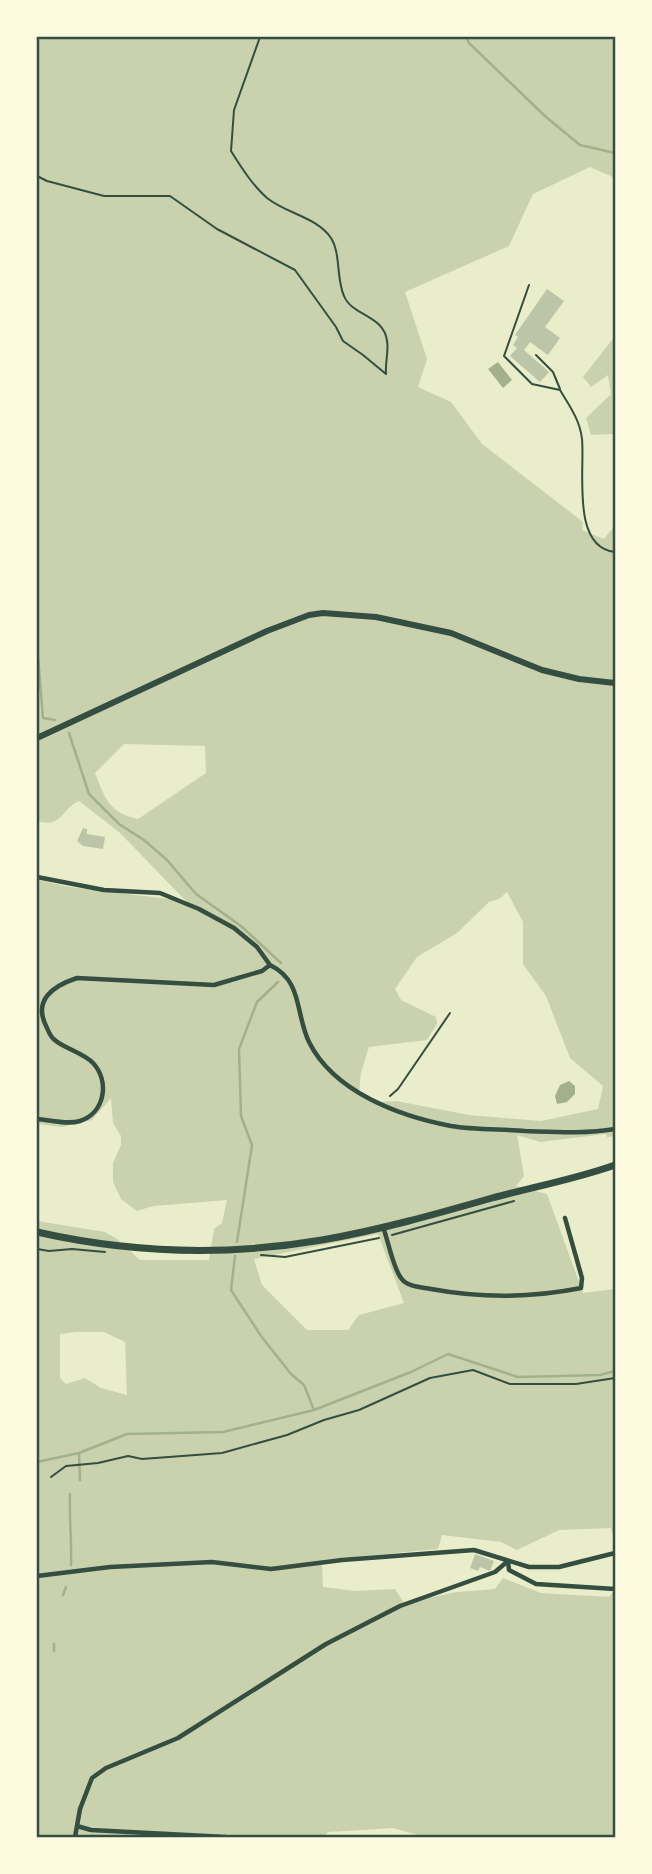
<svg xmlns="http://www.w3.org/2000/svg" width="652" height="1874" font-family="Merriweather,serif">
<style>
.green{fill:#cad2ad;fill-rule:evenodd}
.water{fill:#a3b18a}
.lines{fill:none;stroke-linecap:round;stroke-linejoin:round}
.stream{stroke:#a3b18a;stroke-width:2.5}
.building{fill:#bcc5a7}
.path{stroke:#344e41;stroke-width:2}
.service{stroke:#344e41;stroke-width:2}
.minor{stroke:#344e41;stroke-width:4.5}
.secondary{stroke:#344e41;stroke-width:6}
.primary{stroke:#344e41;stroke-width:7}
.neatline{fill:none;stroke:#344e41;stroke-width:2.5}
</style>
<rect width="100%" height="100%" fill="#e9edc9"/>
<path class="green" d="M37 37H615V178L590 167 533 194 509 246 405 292 427 359 418 387 451 402 482 444 583 522 582 530 604 539 615 525V1136L607 1137 606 1134 540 1142 517 1135 524 1176 516 1186 547 1194 583 1293 615 1289V1544L611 1528 559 1530 517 1550 501 1542 442 1535 438 1549 322 1560 323 1587 355 1591 395 1589 404 1603 457 1592 495 1589 503 1578 541 1593 609 1597 615 1589V1837H425L393 1828 328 1832 324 1837H256L219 1834V1837H37V1221L105 1232 117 1239 140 1260H209L214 1229 222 1223 227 1200 153 1206 137 1211 121 1199 113 1182V1163L121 1145V1136L113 1123 111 1098 92 1120 62 1127 37 1124 38 880 70 887 186 901 119 832 79 801C60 810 63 828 37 821ZM124 744 205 746 206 773 138 819C109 813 105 798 95 773ZM507 892 523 922V964L546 996 570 1058 603 1086 598 1109 541 1121 469 1115 396 1101 382 1102 359 1092 361 1073 369 1047 427 1040 437 1024 436 1017 401 1000 395 989 417 957 457 933 489 902 499 899ZM378 1234 404 1303 359 1315 348 1330H307L262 1285 254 1259ZM76 1332H104L125 1342 127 1395 101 1388 85 1378 66 1384 60 1378V1334Z
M615 336V473L613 434 591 435 586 418 611 394 608 375 591 387 583 377Z"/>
<path class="water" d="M498 362 512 380 503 388 488 369Z
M569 1081 575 1086V1094L567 1102 557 1104 555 1096 560 1085Z"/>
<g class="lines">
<path class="stream" d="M466 37 469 43 546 117 580 145 615 153
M37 644 43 718 55 720
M69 733 89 794 119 824 144 840 167 860 196 894 241 926 281 963
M237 1242 252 1145 241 1116 239 1049 257 1002 278 982
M235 1256 231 1290 261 1336 291 1374 304 1385 314 1410
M79 1453 80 1480
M37 1462 79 1453 127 1434 223 1432 314 1410 411 1372 448 1354 518 1377 600 1375 615 1371
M70 1494C69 1518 72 1541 71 1565
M63 1595 66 1587
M54 1651V1644"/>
</g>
<path class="building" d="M547 289 564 301 545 327 560 338 548 355 530 342 524 350 549 372 540 382 510 356 517 348 513 345 518 337 515 335Z
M83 828 87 829V834L105 837 103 849 83 846 77 841Z
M475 1554 494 1561 490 1571 480 1567 478 1571 470 1568Z"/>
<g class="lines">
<path class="path" d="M260 37 234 110 231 151C241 167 253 186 267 198 287 214 317 217 331 238 341 254 336 278 344 296 352 316 384 315 387 341 389 350 385 363 386 373
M37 176 47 181 104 196H170L217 229 295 270 336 327 343 341 363 355 386 374
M392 1235 514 1201
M37 1249 49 1251 72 1249 105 1252
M261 1255 285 1257 379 1238
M51 1477 66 1466 98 1463 128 1456 142 1459 222 1453 287 1435 324 1420 359 1410 430 1378 473 1370 510 1384H576L615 1378"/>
<path class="service" d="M529 285 504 356 532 384 560 390C569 405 580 420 582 439 585 470 571 548 615 552
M536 355 553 372 560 389
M390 1096 398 1089 450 1013"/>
<path class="minor" d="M37 877 104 890 160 893 199 909 234 928 257 947 270 965 262 971 214 985 77 978C53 986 32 1000 47 1028 49 1033 51 1038 56 1041 66 1049 84 1053 93 1063 110 1081 105 1113 80 1121 67 1125 50 1120 37 1119
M270 965C303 981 295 1013 309 1042 334 1092 399 1116 451 1126 475 1130 501 1129 525 1131 556 1132 585 1134 615 1129
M383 1227C388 1240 393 1268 401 1278 407 1287 421 1287 431 1289 480 1298 531 1298 581 1288L582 1278 565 1218
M508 1561 509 1570 536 1584 615 1589
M37 1576 110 1567 212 1562 271 1569 342 1560 474 1550 529 1567H559L615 1553
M77 1826 91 1830 226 1837
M75 1837 80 1809 92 1778 106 1768 178 1738 326 1644 400 1606 495 1572 508 1561"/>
<path class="secondary" d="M37 738 267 631 309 615 323 613 376 617 451 633 542 670 579 679 615 683"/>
<path class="primary" d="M37 1232C130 1253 228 1256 322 1240 380 1230 436 1214 492 1198 533 1187 576 1179 615 1165"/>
</g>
<rect width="652" height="1874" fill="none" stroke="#fefae0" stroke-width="77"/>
<rect x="38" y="38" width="576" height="1798" class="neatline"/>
</svg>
